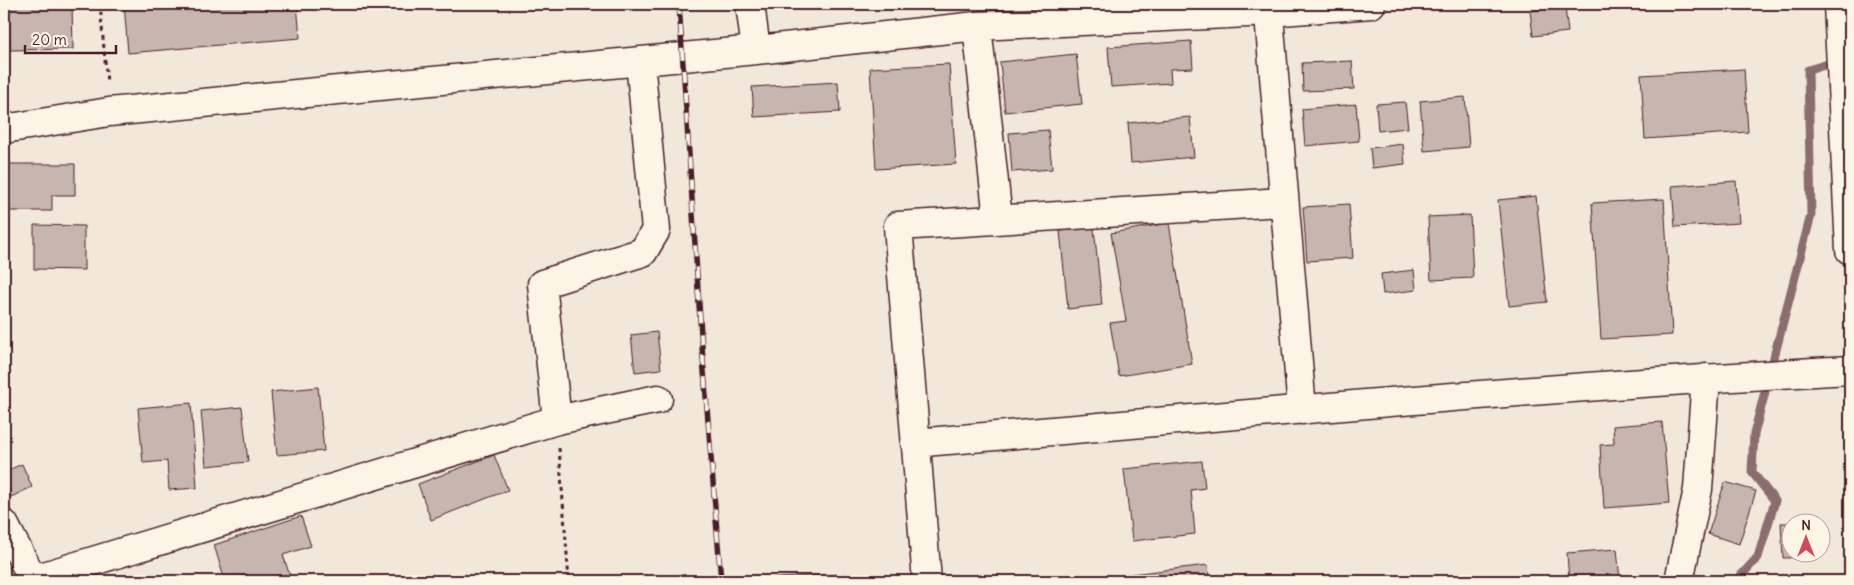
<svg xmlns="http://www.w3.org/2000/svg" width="1854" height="585" font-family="Delius,sans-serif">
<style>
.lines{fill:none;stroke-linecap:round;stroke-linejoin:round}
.stream{stroke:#8b6d6f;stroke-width:9}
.building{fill:#c7b6af;stroke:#4a1f2b}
.minor-casing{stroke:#4a1f2b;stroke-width:31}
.highway-casing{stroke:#4a1f2b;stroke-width:31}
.path{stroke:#4a1f2b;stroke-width:3;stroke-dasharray:4 4;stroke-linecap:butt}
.minor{stroke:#fcf5e5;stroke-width:28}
.highway{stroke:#fcf5e5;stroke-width:28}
.rail-casing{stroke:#4a1f2b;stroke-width:5.5}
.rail{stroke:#fcf5e5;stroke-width:4;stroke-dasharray:11;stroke-linecap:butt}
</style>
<rect width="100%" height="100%" fill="#f1e8da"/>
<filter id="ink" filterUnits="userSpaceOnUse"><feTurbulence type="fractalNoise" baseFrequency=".02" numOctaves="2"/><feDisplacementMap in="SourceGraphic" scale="10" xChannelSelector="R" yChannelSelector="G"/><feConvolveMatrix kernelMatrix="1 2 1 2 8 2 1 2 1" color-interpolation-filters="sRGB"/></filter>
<g filter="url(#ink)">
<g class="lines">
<path class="stream" d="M1736 581 1758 557 1775 501 1752 472 1754 434 1811 215 1808 70 1838 61"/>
</g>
<path class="building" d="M9 4H72L73 49 10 50Z
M124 4H297L300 38 128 53Z
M1565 7 1568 32 1533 36 1530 11Z
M1191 41 1193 68 1170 69 1171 83 1111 87 1108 47Z
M1076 54 1082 104 1005 112 1000 62Z
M1352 61 1354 89 1303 91 1302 63Z
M949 64 956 164 876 169 870 68Z
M1744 69 1748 132 1645 139 1641 75Z
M838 82 840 112 754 117 752 87Z
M1465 97 1469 147 1424 151 1420 101Z
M1405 102 1408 128 1378 131 1376 104Z
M1356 104 1359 141 1305 146 1302 109Z
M1190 117 1194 157 1131 163 1128 123Z
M1048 130 1052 169 1012 172 1009 133Z
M1403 144 1405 164 1372 168 1370 148Z
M4 164H75V195H52V211H4Z
M1736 181 1739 223 1675 227 1672 186Z
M1536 196 1547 302 1509 306 1498 200Z
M1664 199 1672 335 1601 339 1592 203Z
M1349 204 1353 258 1307 261 1303 207Z
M1470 215 1473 278 1431 280 1428 217Z
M1169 223 1192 364 1119 376 1110 323 1126 321 1111 233Z
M34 225 84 226V270L34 269Z
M1094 228 1102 305 1068 309 1060 231Z
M1414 270 1416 290 1383 294 1381 274Z
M657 332 661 369 635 372 631 335Z
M318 387 324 451 277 455 271 392Z
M191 403 197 488 169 490 167 461 143 463 138 408Z
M242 407 248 462 206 466 201 411Z
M1662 422 1669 503 1604 508 1600 445 1614 444 1613 426Z
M494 455 508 490 431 520 418 484Z
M1202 461 1205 488 1191 490 1195 534 1132 541 1124 469Z
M22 464 32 487 11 497 4 483V472Z
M1725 482 1756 491 1739 544 1708 534Z
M301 516 311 546 283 555 291 579 286 581H249L247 574 225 581 214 545Z
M1781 523H1792V552H1814V557L1783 558Z
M1617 549 1620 581H1569L1567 553Z
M1208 565 1209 581H1131V574Z
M846 574V581H761V579Z"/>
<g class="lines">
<defs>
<path id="minor" d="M750 4 756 50
M1268 4 1302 410
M977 26 998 219
M4 129 109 112 756 50 977 26 1269 12 1371 4
M557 420 542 284 643 252 656 230 640 61
M915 443C1226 416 1538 387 1850 370
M4 524 34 581
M34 579 557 420 658 399
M927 581 898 226 1283 202
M1679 581 1698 489 1706 378"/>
<path id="highway" d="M1838 4 1850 250"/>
</defs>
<use href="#minor" class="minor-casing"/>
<use href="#highway" class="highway-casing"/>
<path class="path" d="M100 4 107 83
M559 448 569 581"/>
<use href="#minor" class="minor"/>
<use href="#highway" class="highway"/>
<defs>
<path id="rail" d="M679 4 701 334 721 581"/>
</defs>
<use href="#rail" class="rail-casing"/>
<use href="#rail" class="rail"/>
</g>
</g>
<rect width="1854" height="585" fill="none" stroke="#fcf5e5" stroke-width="20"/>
<rect x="10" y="10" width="1834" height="565" fill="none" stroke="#4a1f2b" stroke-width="2" filter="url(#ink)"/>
<g transform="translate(1806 538)"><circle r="24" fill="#fcf5e5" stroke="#b59f9b"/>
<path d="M0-4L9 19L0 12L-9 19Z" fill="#d1495b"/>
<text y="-8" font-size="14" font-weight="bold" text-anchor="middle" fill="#4a1f2b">N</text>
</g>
<path d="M25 45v8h91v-8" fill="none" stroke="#4a1f2b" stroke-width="2.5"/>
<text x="32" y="45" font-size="15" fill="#4a1f2b" stroke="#fcf5e5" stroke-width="4" paint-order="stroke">20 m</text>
</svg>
